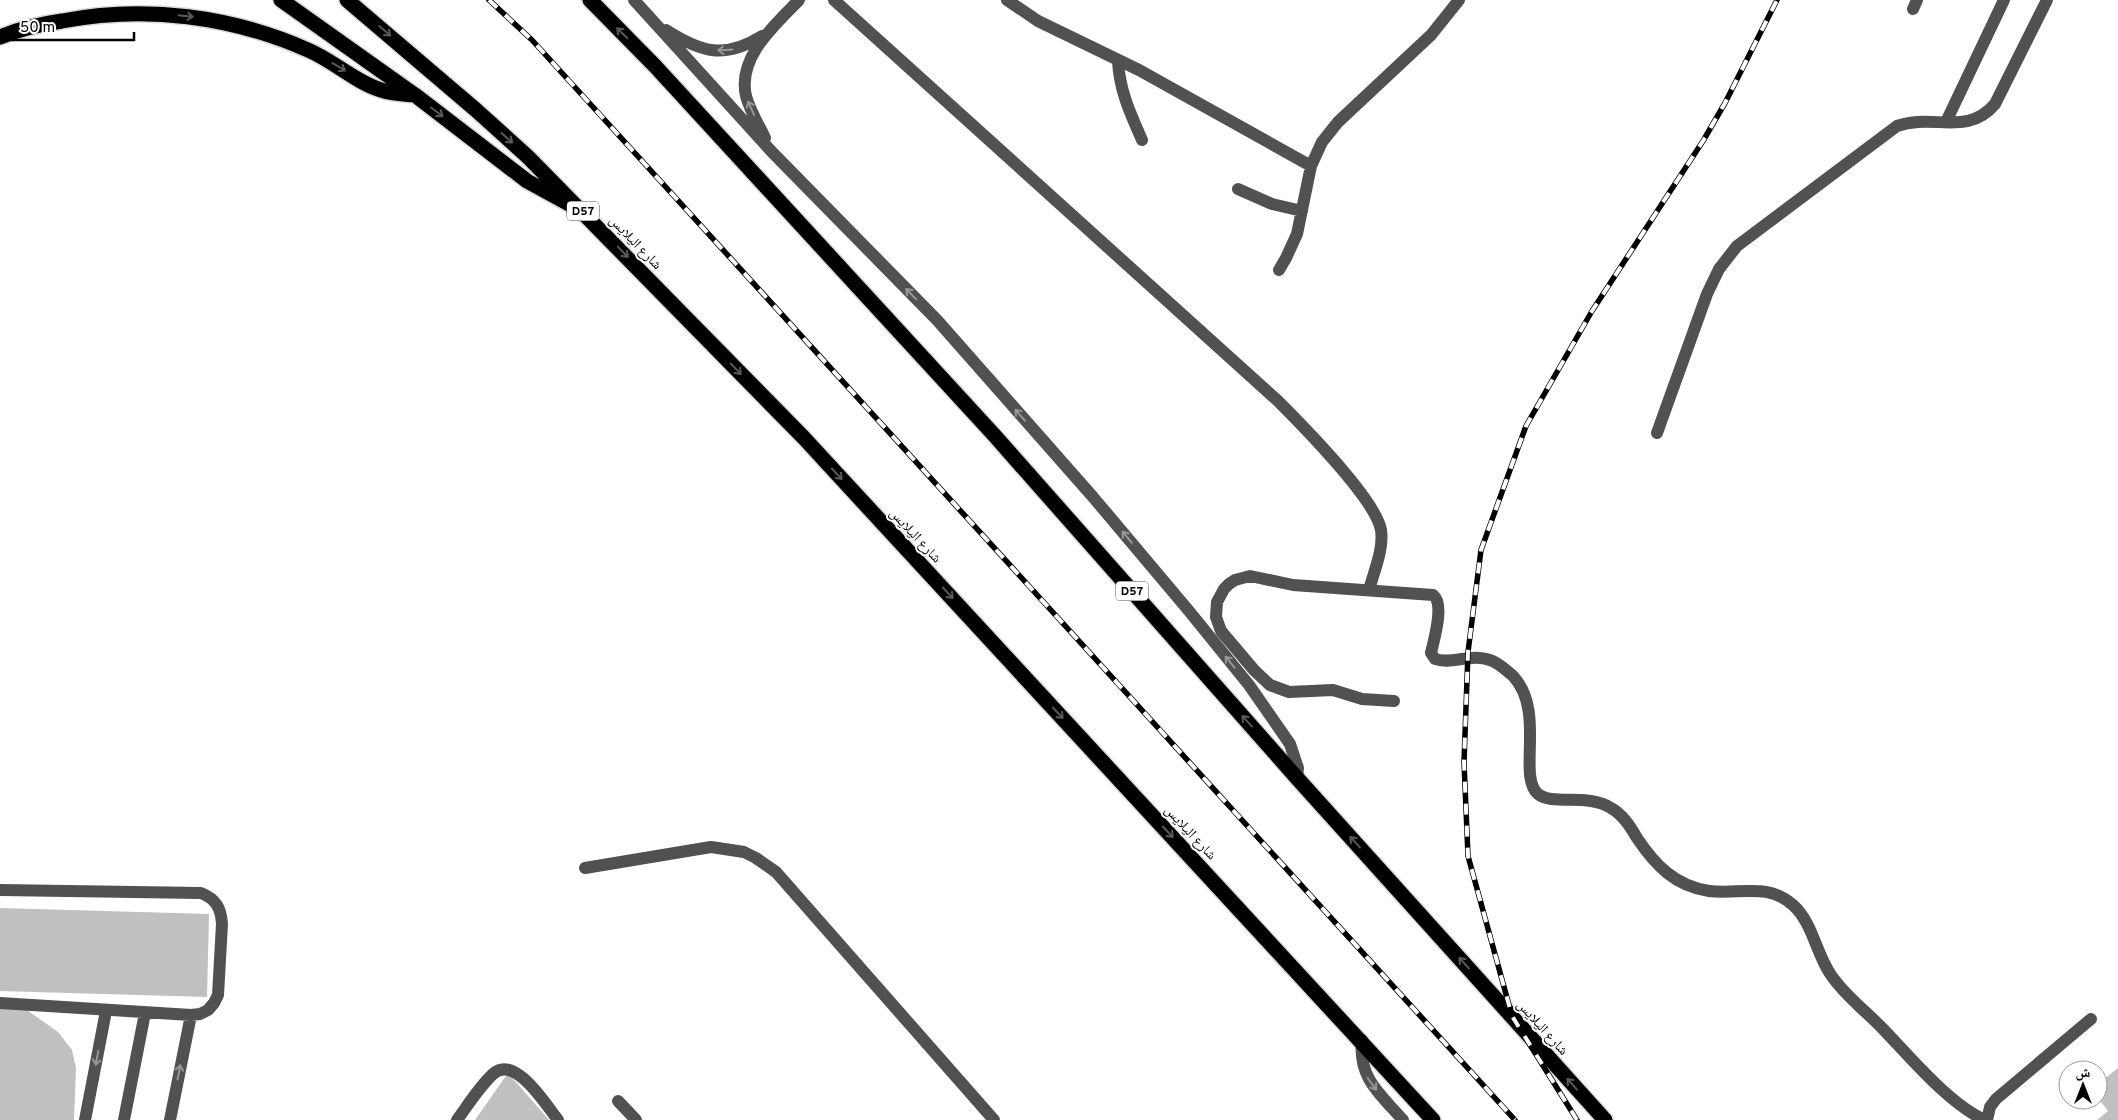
<svg xmlns="http://www.w3.org/2000/svg" width="2118" height="1120" font-family="Overpass,'Noto Naskh Arabic',sans-serif">
<style>
.building{fill:#c0c0c0}
.lines{fill:none;stroke-linecap:round;stroke-linejoin:round}
.highway-casing{stroke:#dbdbdb;stroke-width:18}
.minor{stroke:#515151;stroke-width:12}
.highway{stroke:#000;stroke-width:15}
.rail-casing{stroke:#000;stroke-width:5.5}
.rail{stroke:#fff;stroke-width:4;stroke-dasharray:11;stroke-linecap:butt}
.oneway{stroke:#595959}
.oneway2{stroke:#979797}
.labels{text-anchor:middle;stroke-width:4;stroke-linejoin:round;paint-order:stroke}
.shield{fill:#fff;stroke:#4c4c4c;stroke-width:1}
.shield-label{font-size:12px;font-weight:bold;fill:#000}
.street-label{font-size:14px;fill:#000;stroke:#fff}
</style>
<rect width="100%" height="100%" fill="#fff"/>
<path class="building" d="M0 908 209 914 207 997 0 991Z
M0 1008 27 1010 58 1032 72 1050 76 1068 74 1120H0Z
M2118 1068V1120H2097L2108 1111 2098 1098V1084Z
M508 1073 549 1120H475Z"/>
<g class="lines">
<defs>
<path id="highway" d="M281 0 415 95 527 181 569 204
M347 0 476 110 528 157 804 438 1433 1120
M590 0 655 66 995 436 1297 778 1605 1120
M0 37C19 29 42 24 62 21 146 5 231 16 308 50 334 61 355 82 381 90 392 94 404 94 415 95"/>
</defs>
<use href="#highway" class="highway-casing"/>
<path class="minor" d="M634 0 772 152 937 320 1093 497 1189 611 1249 685 1290 744 1298 768 1297 778
M834 0 1278 401C1301 424 1376 500 1381 530 1384 549 1374 571 1369 590
M1007 0 1038 21 1139 70 1311 166
M1913 9 1917 0
M666 30C702 53 725 59 762 36
M1118 60C1119 89 1130 113 1142 140
M1946 122 2004 0
M765 138C759 125 750 111 746 96 737 57 775 25 799 0
M1238 189 1272 204 1302 211
M1279 270 1286 258 1297 234 1311 166 1322 142 1338 122 1431 35 1459 0
M1657 433 1707 294 1719 269 1737 246 1897 126C1933 113 1967 137 1995 104L2047 0
M1394 701 1362 699 1333 690 1289 692 1270 685 1254 670 1221 631 1216 617 1217 602 1224 589 1229 584 1235 580 1250 576 1293 585 1433 595C1445 604 1434 639 1431 653L1435 659C1451 665 1471 653 1490 660 1499 663 1506 670 1513 676 1546 711 1517 776 1538 794 1553 806 1588 793 1611 808 1623 815 1630 826 1637 838 1655 865 1675 886 1709 891 1738 895 1768 882 1793 905 1813 923 1816 954 1831 975 1845 996 1866 1011 1884 1030 1910 1057 1950 1105 1985 1120
M585 868 711 847 744 852 756 858 776 872 994 1120
M0 890 201 893C216 899 221 908 222 924L218 995 214 1003 208 1010 200 1014 191 1015 0 1003
M1362 1040C1358 1078 1380 1094 1403 1120
M618 1101 636 1120
M85 1120 106 1011
M124 1120 145 1013
M170 1120 191 1015
M457 1120C468 1105 479 1087 493 1074 515 1054 546 1105 558 1120
M1987 1120 1990 1107 1996 1099 2091 1019"/>
<use href="#highway" class="highway"/>
<defs>
<path id="rail" d="M489 0 532 40 1515 1120
M1577 1120 1512 1016 1468 856 1464 762 1468 652 1481 550 1526 426 1592 311 1703 141 1725 103 1777 0"/>
</defs>
<use href="#rail" class="rail-casing"/>
<use href="#rail" class="rail"/>
</g>
<defs><path id="oneway-shaft" d="M-6 0H5M1.5-3L5.5 0L1.5 3" fill="none" stroke-width="1.6" stroke-linecap="round" stroke-linejoin="round" transform="scale(1.25)"/></defs>
<g class="oneway">
<use href="#oneway-shaft" transform="translate(186 16) rotate(6)"/>
<use href="#oneway-shaft" transform="translate(385 31) rotate(41)"/>
<use href="#oneway-shaft" transform="translate(622 33) rotate(-135)"/>
<use href="#oneway-shaft" transform="translate(339 67) rotate(31)"/>
<use href="#oneway-shaft" transform="translate(437 112) rotate(37)"/>
<use href="#oneway-shaft" transform="translate(507 138) rotate(42)"/>
<use href="#oneway-shaft" transform="translate(623 252) rotate(46)"/>
<use href="#oneway-shaft" transform="translate(736 369) rotate(46)"/>
<use href="#oneway-shaft" transform="translate(837 474) rotate(47)"/>
<use href="#oneway-shaft" transform="translate(948 593) rotate(47)"/>
<use href="#oneway-shaft" transform="translate(1058 713) rotate(47)"/>
<use href="#oneway-shaft" transform="translate(1247 721) rotate(-132)"/>
<use href="#oneway-shaft" transform="translate(1168 832) rotate(47)"/>
<use href="#oneway-shaft" transform="translate(1355 842) rotate(-132)"/>
<use href="#oneway-shaft" transform="translate(1464 963) rotate(-132)"/>
<use href="#oneway-shaft" transform="translate(1572 1084) rotate(-132)"/>
</g>
<g class="oneway2">
<use href="#oneway-shaft" transform="translate(725 50) rotate(176)"/>
<use href="#oneway-shaft" transform="translate(751 108) rotate(-114)"/>
<use href="#oneway-shaft" transform="translate(911 294) rotate(-134)"/>
<use href="#oneway-shaft" transform="translate(1020 415) rotate(-131)"/>
<use href="#oneway-shaft" transform="translate(1127 537) rotate(-130)"/>
<use href="#oneway-shaft" transform="translate(1230 662) rotate(-129)"/>
<use href="#oneway-shaft" transform="translate(97 1058) rotate(101)"/>
<use href="#oneway-shaft" transform="translate(179 1072) rotate(-79)"/>
<use href="#oneway-shaft" transform="translate(1372 1084) rotate(53)"/>
</g>
<g class="labels">
<g class="shield">
<rect x="567" y="201.5" width="32" height="19" rx="4"/>
<rect x="1116" y="581.5" width="32" height="19" rx="4"/>
</g>
<g class="shield-label">
<text x="583" y="215">D57</text>
<text x="1132" y="595">D57</text>
</g>
<g class="street-label">
<text transform="translate(636 242) rotate(46)" y="5">شارع اليلايس</text>
<text transform="translate(916 535) rotate(47)" y="5">شارع اليلايس</text>
<text transform="translate(1191 832) rotate(47)" y="5">شارع اليلايس</text>
<text transform="translate(1543 1027) rotate(48)" y="5">شارع اليلايس</text>
</g>
</g>
<g transform="translate(2083 1085)"><circle r="24" fill="#ffffff" stroke="#999999"/>
<path d="M0-4L9 19L0 12L-9 19Z" fill="#000000"/>
<text y="-8" font-size="14" font-weight="bold" text-anchor="middle" fill="#000000">ش</text>
</g>
<path d="M12 32v8h122v-8" fill="none" stroke="#000000" stroke-width="2.5"/>
<text x="20" y="32" font-size="15" fill="#000000" stroke="#ffffff" stroke-width="4" paint-order="stroke">50 m</text>
</svg>
